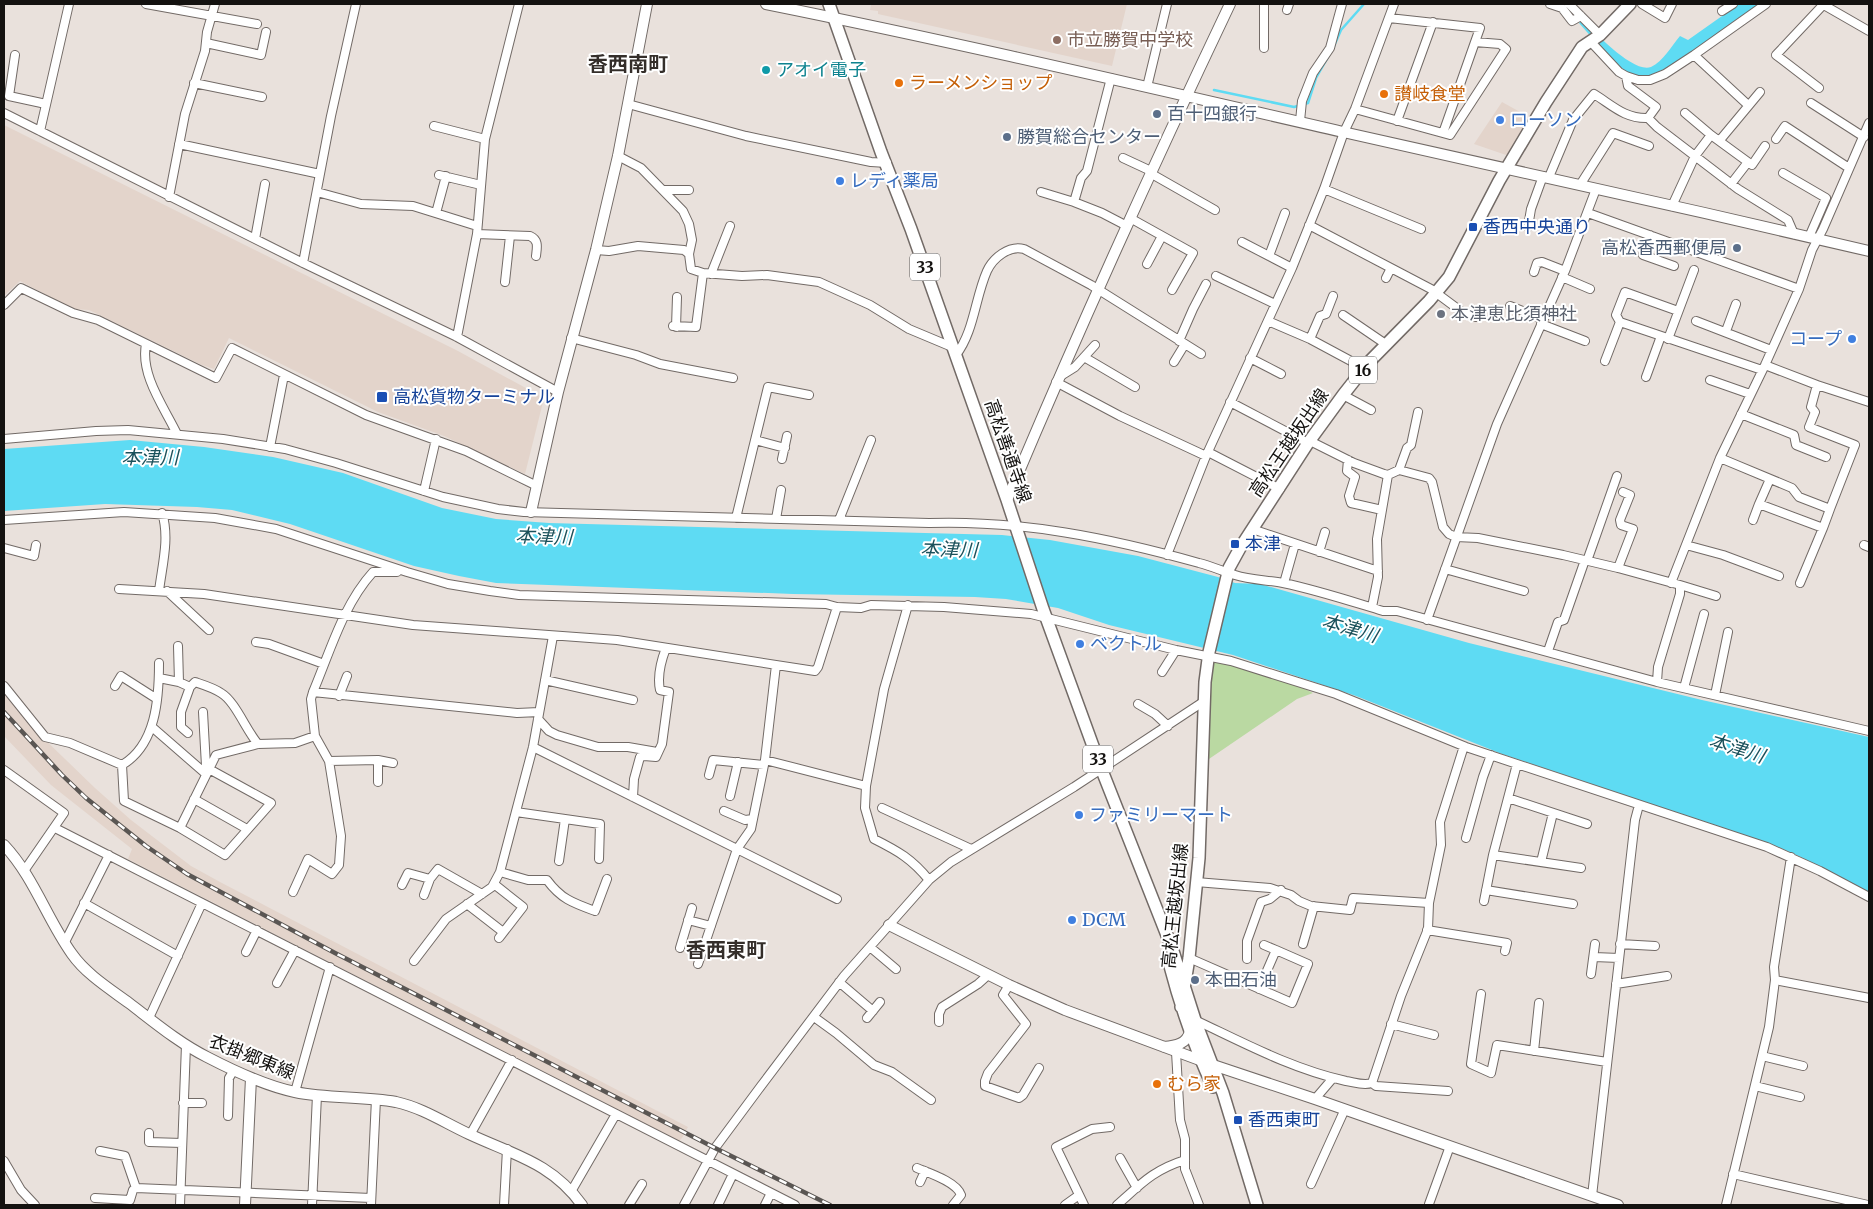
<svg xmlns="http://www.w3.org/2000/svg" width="1873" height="1209" font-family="Merriweather,'Noto Sans JP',serif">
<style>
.built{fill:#e3d4cb}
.green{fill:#bad9a2}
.water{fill:#5edbf3}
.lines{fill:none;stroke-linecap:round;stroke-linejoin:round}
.stream{stroke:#5edbf3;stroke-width:2.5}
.street-casing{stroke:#726a66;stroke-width:10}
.secondary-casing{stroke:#726a66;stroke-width:12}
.primary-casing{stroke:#726a66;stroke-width:14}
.street{stroke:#fff;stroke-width:8}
.secondary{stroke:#fff;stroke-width:10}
.primary{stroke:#fff;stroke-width:11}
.rail-casing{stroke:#5a5653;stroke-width:4.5}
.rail{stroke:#fff;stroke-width:2.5;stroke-dasharray:8;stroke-linecap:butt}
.education-dot{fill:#8d6e63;stroke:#fff;stroke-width:2}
.culture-dot{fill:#0f9aa8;stroke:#fff;stroke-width:2}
.food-dot{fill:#e8710a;stroke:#fff;stroke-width:2}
.service-dot{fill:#5c6f8a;stroke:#fff;stroke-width:2}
.shop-dot{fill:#3f7fe0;stroke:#fff;stroke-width:2}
.transit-dot{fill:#1a4fb4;stroke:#fff;stroke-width:2}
.worship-dot{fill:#6b7280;stroke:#fff;stroke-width:2}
.labels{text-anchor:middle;stroke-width:4;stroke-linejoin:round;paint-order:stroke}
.shield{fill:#fff;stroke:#5a5958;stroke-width:1}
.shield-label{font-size:16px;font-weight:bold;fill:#141210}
.education-label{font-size:18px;fill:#785e54;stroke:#fff;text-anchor:start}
.culture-label{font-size:18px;fill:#0d838f;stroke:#fff;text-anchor:start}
.food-label{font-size:18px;fill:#c56008;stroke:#fff;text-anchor:start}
.service-label{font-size:18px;fill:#4e5e75;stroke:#fff;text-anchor:start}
.shop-label{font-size:18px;fill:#366cbe;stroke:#fff;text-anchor:start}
.transit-label{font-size:18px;fill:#164399;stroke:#fff;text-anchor:start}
.worship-label{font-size:18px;fill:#5b616d;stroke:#fff;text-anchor:start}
.street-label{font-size:18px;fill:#141210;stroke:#fff}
.water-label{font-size:19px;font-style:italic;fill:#1b515b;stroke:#fff}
.quarter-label{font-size:20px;font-weight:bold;fill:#342e2a;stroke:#fff}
</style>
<rect width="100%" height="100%" fill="#e9e1dc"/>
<path class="built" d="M871 4H1127L1112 66 878 14V11L870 10Z
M1502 102 1531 118 1510 153 1506 155 1474 144Z
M4 125 458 351 544 398 525 474 444 436 378 412 229 338 214 369 202 365 89 310 73 309 20 281 4 296Z
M4 693 35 730 95 788 131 820 191 866 220 882 688 1127 682 1138 679 1141 128 859 132 849 51 785 4 736Z"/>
<path class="green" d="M1214 659 1301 687 1313 693 1297 699 1206 761 1207 698Z"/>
<path class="water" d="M1739 4H1760L1666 69C1639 86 1625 73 1606 53 1596 43 1588 33 1579 23L1583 20C1594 32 1634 74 1651 67 1663 62 1672 45 1680 36L1688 40Z
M130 440 204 447 273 457 343 473 442 508 496 519 549 523 1002 535 1050 540 1138 556 1218 577 1235 583 1260 584 1469 643 1702 700 1869 737V893L1801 857 1771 844 1502 754 1356 696 1233 655 1109 625 1058 608 1006 599 975 597 793 594 496 583 459 576 414 566 290 524 232 510 197 507 105 504 4 511V449Z"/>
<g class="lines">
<path class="stream" d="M1334 46 1341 30 1364 4
M1214 90 1294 107 1308 103 1316 78 1328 57"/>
<defs>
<path id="street" d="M146 4 257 24
M1264 4V48
M1550 4 1562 8 1572 21 1581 16
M1569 4 1600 35
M1642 4 1665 18 1672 4
M1822 4 1869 31
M1287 10 1289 4
M1722 11 1733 4
M1590 41 1619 72 1626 76 1638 80H1650L1665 74 1694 55 1766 4
M206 43 261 55 266 32
M15 55 9 96 46 104
M1694 55 1748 105
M194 83 262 97
M1147 87 1167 4
M1819 88 1776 55 1823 5
M1811 103 1864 137
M628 104 746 136 871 162 887 163
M1355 109 1450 135 1506 49 1500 44 1475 42 1480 28 1389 18
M4 113 303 263 457 337 558 392
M1648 118 1657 127 1738 189 1788 220 1794 234
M1300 121 1302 101 1313 73 1330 48 1342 4
M1397 121 1433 22
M434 126 485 139
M40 131 69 4
M1443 133 1475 42
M1711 135 1752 165 1765 146
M1776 139 1785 126 1849 168
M1720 140 1760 92
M179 144 320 174
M618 156 641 168 683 211 689 224 692 240 689 254
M1123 158 1151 171
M1150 173 1215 210
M1783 173 1826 198 1809 237
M439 175 481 185
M1549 177 1573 120 1594 94C1612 105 1625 119 1648 118L1656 107 1628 86 1626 76
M1731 184 1748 162
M1580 185 1613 133 1649 146
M1324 189 1421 229
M663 190H689
M317 192 361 204 413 206 477 226
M1041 192 1074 202 1081 178 1087 171 1111 78
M169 197 185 114 205 51 207 32 215 4
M1074 202 1102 213 1127 226
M1672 206 1695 156 1711 135 1685 113
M436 213 446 176
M1588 213 1799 289
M1130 218 1193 253 1172 290
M1309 225 1391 268 1386 278
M1528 227 1531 209 1543 176
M477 234 530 236C539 240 537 247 536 256
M1650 235 1643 255 1674 266
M255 239 265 184
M1242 242 1292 268
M596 250 609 251 638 246 684 250 689 254 691 269 703 273 696 327 673 326
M1269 256 1285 213
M303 263 331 116 356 4
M1147 264 1162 236
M1391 268 1431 289 1462 312 1476 317
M1534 272 1537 263 1542 262 1565 271
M703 273 742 276 767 275 819 282 870 305 909 329 952 347
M711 274 730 226
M1216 276 1275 304
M1562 277 1590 289
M505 282 510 236
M4 305 21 288 73 313 98 320 216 378 232 348 366 415 466 451 537 486
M1510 306 1543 319
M1343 315 1387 345
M1268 321 1310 339 1320 316 1326 314 1333 296
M1696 321 1771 350
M1620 322 1762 370
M1541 324 1585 341
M676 327 677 297
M1726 331 1736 304
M457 337 477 234 485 139 519 4
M571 338 636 355 660 364 733 378
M1310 339 1364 368
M1668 339 1694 270
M1179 341 1193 309 1206 284
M146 344C140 375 164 407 177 434
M956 355C974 332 975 298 987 271 993 258 1009 245 1024 249L1091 285 1201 354
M1084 357 1135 387
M1250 358 1281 374
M1605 361 1620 322 1616 315 1625 292 1678 311
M1174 362 1185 344
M1765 365 1817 385 1811 407 1815 412 1809 427 1855 445 1830 509
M1059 377 1075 367 1095 345
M1646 377 1661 336
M1710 380 1750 394
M1056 382 1120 416 1206 456
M1817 385 1869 402
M1343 395 1371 410
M1230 402 1308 443
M1741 414 1794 435 1796 445 1826 457
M4 439 96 431 128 430 223 439 285 449 336 463 443 497 498 509 524 512 929 523C1021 520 1110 538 1199 563 1211 566 1222 571 1235 575 1250 580 1268 580 1283 583 1317 590 1350 601 1383 611H1397L1657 682 1869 731
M755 440 785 448
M1310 441 1354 463 1384 474 1388 475 1399 470 1429 478 1432 482 1443 527 1449 534 1456 537 1478 538 1563 555 1618 568 1680 585V594L1658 667 1657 682
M270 447 284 375
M1208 452 1280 489
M1720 458 1792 488 1799 497 1830 509 1823 528 1759 504 1770 479
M782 459 787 436
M1348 460 1347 471 1355 477 1349 496 1351 503 1382 510
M1399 470 1407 448 1411 445 1418 412
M424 491 436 439
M736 518 768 387 809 395
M776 519 781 490
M4 520 124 512 215 518 276 529 407 572 448 584 490 591 519 595 826 604 837 607 861 608 871 605 944 607 1031 614 1176 650 1231 661 1336 694 1466 747 1767 847 1820 871 1869 897
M839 520 871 440
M1753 520 1759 504
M1252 529 1378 571
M1686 545 1723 555 1779 576
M1864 545 1869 547
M4 548 34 556 36 545
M1319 552 1325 532
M1167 555 1206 456 1292 268 1324 189 1344 132 1355 109 1394 4
M1587 561 1617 476
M1618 568 1633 529 1621 525 1620 520 1630 495 1623 492
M1445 569 1524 591
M1284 583 1295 544
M1671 583 1720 458 1765 365 1799 289 1812 250 1823 229 1869 123
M1800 583 1823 528
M1680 585 1716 596
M119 589 204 594 413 625 617 640 815 671 818 667 837 607
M159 591C162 566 170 538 162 513
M167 591 209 630
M1372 607 1378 577 1377 539 1388 475
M1427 620 1497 424 1565 271 1596 189
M256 642 269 644 324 664
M178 646 179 682
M1548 651 1558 622 1564 620 1585 560
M1162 672 1176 650
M159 678 179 682 190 687 195 682C204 685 214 688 221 693 235 701 246 730 258 744
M545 680 633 700
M4 686 45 737 70 743 122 765C156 745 159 699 159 663
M115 686 121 676 157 699
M1684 688 1704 614
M313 692 517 713 539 712
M1715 695 1728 632
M339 696 347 676
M1138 704 1155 714 1168 726
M538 719 549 731 557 735 598 747H628L657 752
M152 727 206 774
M188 733 181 727V712L190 687
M315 736 329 761 378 760 393 763
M533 747 837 899
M765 760 866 786 865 808 874 839C898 851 912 859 929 880
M122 765 124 801 180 828 225 855 271 803 209 769 206 766 203 712
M4 770 64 813 24 871
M709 775 713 760 764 765
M378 782V760
M866 786 884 689 908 605
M730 796 738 762
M633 797 634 779 640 757 644 756 656 757 662 744 669 692 660 690C657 676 661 661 666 648
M1508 798 1587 824
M194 799 247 829
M882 808 971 849
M724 811 745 820 753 819
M516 812 600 824 599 859
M55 828 795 1205
M180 828 216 755 258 744 295 743 315 736 311 699 313 692C330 652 343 605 373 572H397
M1466 838 1483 777 1491 755
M1493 855 1581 868
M559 861 565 819
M1541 862 1553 813
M500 872 528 880H547C561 899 573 903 595 911L607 879
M1196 882 1270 888 1291 895 1299 901 1311 906 1350 910 1353 898 1429 903
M494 884 523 907 499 938
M402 885 408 873 430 879
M1486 890 1573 904
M293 892 308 859 332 874 339 865 341 836 329 761
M424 895 430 879 438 869 482 894
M1484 901 1493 855 1517 764
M84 903 178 956
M467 904 503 932
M688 920 711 926
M1427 930 1507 943 1505 951
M65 942 109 855
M1303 944 1314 906
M1620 944 1655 946
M1264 945 1276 950
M870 947 896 969
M680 948 692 908
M246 952 257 930
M1594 957 1619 958
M1189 958 1292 1003 1308 964 1276 950 1259 989
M1247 959V941L1261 902 1270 899 1281 890
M414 961 446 919 492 887 500 872 533 747 553 636
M698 964 737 849 751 829 765 760 776 665
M1591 974 1595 944
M1775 980 1869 998
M839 982 873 1011
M277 983 295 950
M1616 984 1667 976
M1009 985 1003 995 1026 1024 988 1073 985 1081V1086L1019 1098 1023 1095 1039 1068
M1481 994 1471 1064 1491 1073 1497 1045 1607 1062
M814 1017 836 1033 874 1065 892 1072 931 1100
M149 1018 202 903
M867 1018 880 1002
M1195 1020C1244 1043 1292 1069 1346 1081 1354 1082 1363 1086 1372 1083L1401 996 1428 929 1429 903 1441 845 1440 822 1464 746
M939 1022V1014L942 1007 978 984 988 975
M1391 1024 1434 1035
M1534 1051 1539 1003
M1176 1052 1180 1120 1185 1139V1169L1199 1205
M1762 1056 1803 1066
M1372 1083 1376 1086 1448 1091
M1755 1086 1800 1097
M295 1092 330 967
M1315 1099 1333 1078
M183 1103H202
M228 1116 229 1078 234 1070
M149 1133V1142L182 1143
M470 1135 512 1060
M100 1151 125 1156 136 1188
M1120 1158 1137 1188
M4 1161 21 1190 35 1205
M917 1168C929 1173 957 1182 961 1195L953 1205
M1733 1174 1868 1205
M920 1182 925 1171
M1311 1184 1345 1109
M572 1190 616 1114
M1592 1196 1635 820 1639 805
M95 1198 130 1200 133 1190 136 1188 371 1198
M1429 1204 1450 1146
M180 1205 186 1045
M312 1205 317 1095
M371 1205 376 1099
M504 1205 507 1149
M629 1205 642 1184
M684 1205 715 1148 761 1086 844 976 929 880 951 862 1074 787 1203 702
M718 1205 733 1174
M765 1205 771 1193
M1065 1205 1079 1195
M1084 1205 1056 1147 1092 1129 1110 1127
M1117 1205C1141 1184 1153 1170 1185 1160
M1726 1205 1769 1027 1775 980 1774 967 1791 857"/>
<path id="secondary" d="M766 4C960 43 1151 88 1343 132 1519 171 1694 210 1869 251
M1007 500C1077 333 1152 168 1230 4
M531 512 558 392 596 250 618 156 647 4
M4 845C34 877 47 919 72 954 86 974 110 989 129 1003 154 1022 179 1043 207 1057 234 1071 265 1086 295 1092 328 1099 363 1096 396 1102 423 1108 445 1123 469 1134 514 1155 552 1163 582 1205
M889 925 1009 985 1065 1010 1213 1065 1315 1099 1618 1205
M1164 1047C1176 1046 1187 1044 1190 1031
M245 1205 251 1078"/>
<path id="primary" d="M829 4 881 152 911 229 1007 500 1043 609 1101 768 1172 948 1195 1020 1223 1093 1257 1205
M1170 966C1181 1008 1195 1048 1213 1087
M1181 1007 1189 958 1199 858 1205 682 1209 652 1229 568 1240 548 1308 443 1343 395 1369 362 1429 301 1449 277 1499 181 1546 102 1582 47 1600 35 1630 4"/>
</defs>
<use href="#street" class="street-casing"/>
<use href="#secondary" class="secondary-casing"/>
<use href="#primary" class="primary-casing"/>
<use href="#street" class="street"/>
<use href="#secondary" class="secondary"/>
<use href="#primary" class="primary"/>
<defs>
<path id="rail" d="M4 712 62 775 86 798 146 846 187 874 335 953 715 1148 830 1205"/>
</defs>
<use href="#rail" class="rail-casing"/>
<use href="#rail" class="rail"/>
</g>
<circle class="education-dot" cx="1057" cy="40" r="5"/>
<circle class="culture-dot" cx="766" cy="70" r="5"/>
<g class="food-dot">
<circle cx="899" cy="83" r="5"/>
<circle cx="1384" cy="94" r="5"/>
<circle cx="1157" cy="1084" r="5"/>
</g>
<g class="service-dot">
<circle cx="1157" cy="114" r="5"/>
<circle cx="1007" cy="137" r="5"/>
<circle cx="1737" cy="248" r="5"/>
<circle cx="1195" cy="980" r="5"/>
</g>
<g class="shop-dot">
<circle cx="1500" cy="120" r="5"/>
<circle cx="840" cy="181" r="5"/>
<circle cx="1852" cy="339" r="5"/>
<circle cx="1080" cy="644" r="5"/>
<circle cx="1079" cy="815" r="5"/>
<circle cx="1072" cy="920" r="5"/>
</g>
<g class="transit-dot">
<rect x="1468" y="222" width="10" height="10" rx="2.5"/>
<rect x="376" y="391" width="12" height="12" rx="2.5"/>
<rect x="1230" y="539" width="10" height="10" rx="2.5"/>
<rect x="1233" y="1115" width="10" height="10" rx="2.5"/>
</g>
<circle class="worship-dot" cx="1441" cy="314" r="5"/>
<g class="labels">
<g class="shield">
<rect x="910" y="253.5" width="30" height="27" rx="4"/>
<rect x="1349" y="356.5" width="28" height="27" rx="4"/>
<rect x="1083" y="745.5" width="30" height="27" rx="4"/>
</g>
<g class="shield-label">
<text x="925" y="273">33</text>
<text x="1363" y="376">16</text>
<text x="1098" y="765">33</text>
</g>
<g class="education-label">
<text x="1067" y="46">市立勝賀中学校</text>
</g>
<g class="culture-label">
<text x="776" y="76">アオイ電子</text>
</g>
<g class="food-label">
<text x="909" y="89">ラーメンショップ</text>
<text x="1394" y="100">讃岐食堂</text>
<text x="1167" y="1090">むら家</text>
</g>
<g class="service-label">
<text x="1167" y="120">百十四銀行</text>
<text x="1017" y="143">勝賀総合センター</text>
<text x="1727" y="254" text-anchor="end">高松香西郵便局</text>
<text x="1205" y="986">本田石油</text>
</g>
<g class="shop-label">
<text x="1510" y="126">ローソン</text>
<text x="850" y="187">レディ薬局</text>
<text x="1842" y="345" text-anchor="end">コープ</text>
<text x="1090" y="650">ベクトル</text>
<text x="1089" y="821">ファミリーマート</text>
<text x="1082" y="926">DCM</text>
</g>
<g class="transit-label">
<text x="1483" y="233">香西中央通り</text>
<text x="393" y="403">高松貨物ターミナル</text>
<text x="1245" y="550">本津</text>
<text x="1248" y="1126">香西東町</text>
</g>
<g class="worship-label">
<text x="1451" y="320">本津恵比須神社</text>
</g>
<g class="street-label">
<text transform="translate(1289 443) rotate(-56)" y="6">高松王越坂出線</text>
<text transform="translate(1008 451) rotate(71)" y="6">高松善通寺線</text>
<text transform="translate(1175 906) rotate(-84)" y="6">高松王越坂出線</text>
<text transform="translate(252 1057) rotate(22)" y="6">衣掛郷東線</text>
</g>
<g class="water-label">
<text x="150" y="464">本津川</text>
<text transform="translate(544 536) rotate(2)" y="7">本津川</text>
<text transform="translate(949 549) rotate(2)" y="7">本津川</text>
<text transform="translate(1350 628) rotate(16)" y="7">本津川</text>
<text transform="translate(1737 748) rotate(17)" y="7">本津川</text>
</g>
<g class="quarter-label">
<text x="628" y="71">香西南町</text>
<text x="726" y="957">香西東町</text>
</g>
</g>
<rect width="1873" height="1209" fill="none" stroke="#141210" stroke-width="10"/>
</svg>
